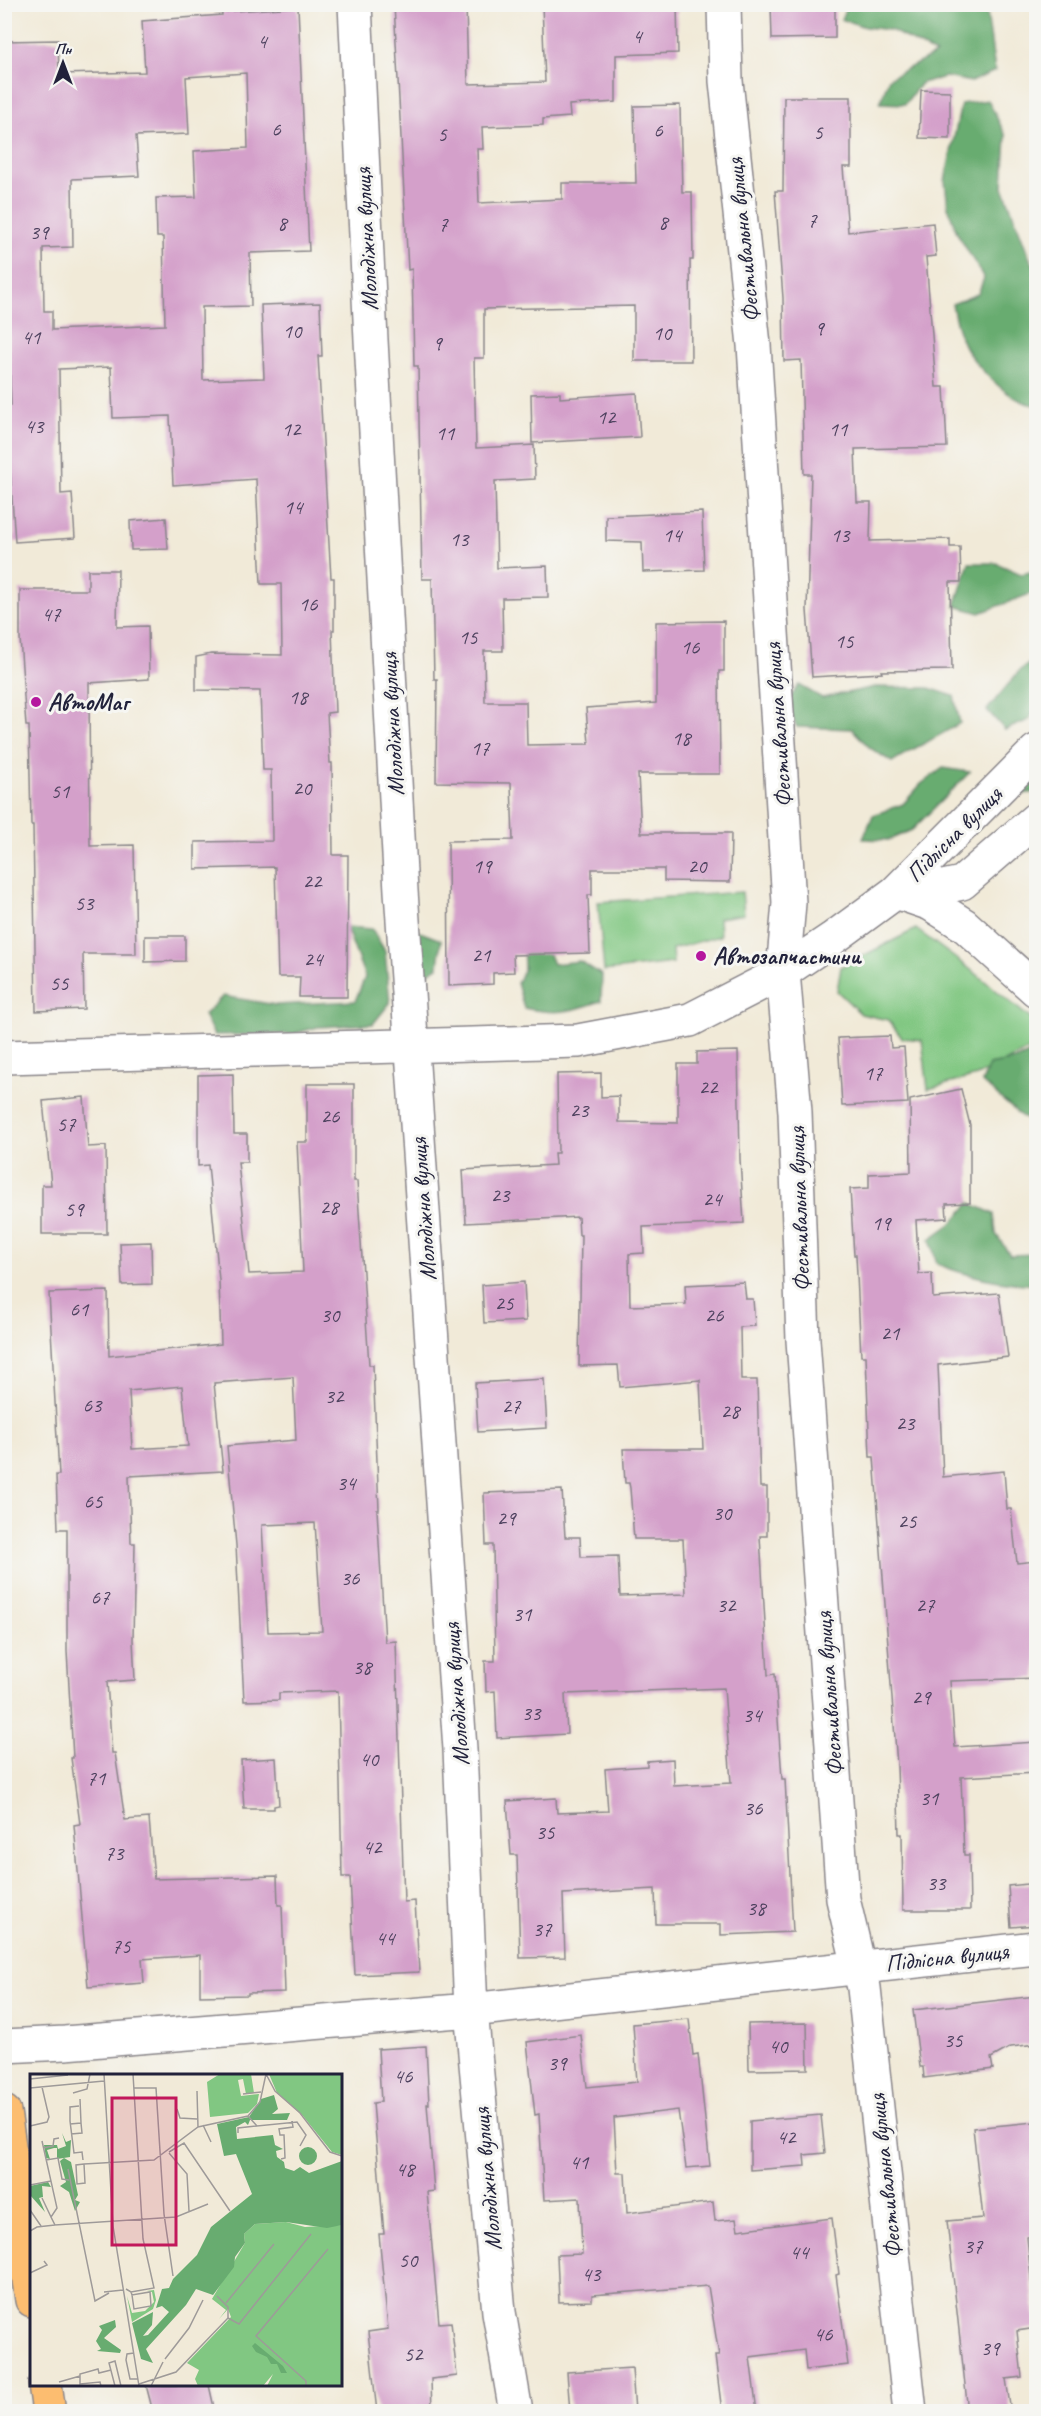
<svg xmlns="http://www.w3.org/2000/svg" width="1041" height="2416" font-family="Caveat,sans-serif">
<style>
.green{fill:#81c782;stroke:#52745e;stroke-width:1.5}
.forest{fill:#68ac70;stroke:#456756;stroke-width:1.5}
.building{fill:#d4a0ca;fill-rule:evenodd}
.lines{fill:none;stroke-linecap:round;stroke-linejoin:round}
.minor-casing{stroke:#8a868a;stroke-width:36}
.highway-casing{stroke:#8a868a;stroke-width:36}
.minor{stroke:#fff;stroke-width:33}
.highway{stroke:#fcbd6f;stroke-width:33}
.poi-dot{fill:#b5179e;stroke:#f6f6f2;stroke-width:2}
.labels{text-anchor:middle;stroke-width:6;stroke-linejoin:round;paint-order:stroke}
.number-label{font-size:21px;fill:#4e425f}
.street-label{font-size:24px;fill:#22223b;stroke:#f6f6f2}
.poi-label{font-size:24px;font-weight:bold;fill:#22223b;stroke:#f6f6f2;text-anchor:start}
.inset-road{fill:none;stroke:#9e9a99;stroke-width:1.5}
.view{fill:#c2185b;fill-opacity:0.15;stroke:#c2185b;stroke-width:3}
.inset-edge{fill:none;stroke:#22223b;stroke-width:3}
</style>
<rect width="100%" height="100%" fill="#f6f6f2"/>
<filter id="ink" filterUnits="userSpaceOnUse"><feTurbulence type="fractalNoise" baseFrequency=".0167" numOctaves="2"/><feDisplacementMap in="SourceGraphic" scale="12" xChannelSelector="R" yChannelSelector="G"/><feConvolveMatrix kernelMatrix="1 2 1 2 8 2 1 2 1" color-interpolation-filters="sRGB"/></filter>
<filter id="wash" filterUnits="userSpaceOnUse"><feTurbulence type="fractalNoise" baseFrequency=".008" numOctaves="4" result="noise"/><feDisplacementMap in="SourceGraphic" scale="24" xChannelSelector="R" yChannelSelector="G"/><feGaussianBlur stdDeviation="1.35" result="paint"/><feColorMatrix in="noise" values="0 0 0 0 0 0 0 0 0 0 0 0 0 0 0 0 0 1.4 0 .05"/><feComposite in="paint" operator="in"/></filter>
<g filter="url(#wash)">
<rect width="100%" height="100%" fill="#f1ead8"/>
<path class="green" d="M742 892 744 914 719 918 720 936 672 949 673 963 604 971 598 902Z
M916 929 974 972 1036 1023V1046L977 1076 928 1089 922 1040 902 1038 888 1020 861 1014 837 991 841 967Z"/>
<path class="forest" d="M847 5H986L995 71 971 82 946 77 921 83 905 104 880 103 889 78 936 54 891 30 865 27 841 19Z
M988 100 1006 136 1003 187 1030 259 1036 268V405C1011 403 982 372 968 352 959 338 955 320 952 304L978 294 984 278 957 233 948 207 945 181 961 104Z
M969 563H996L1021 574 1036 571V595L1030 594 980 613 955 606Z
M1036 659V708L1029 720 1005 730 987 710 1020 670Z
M799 685 822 698 875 687 929 688 954 696 960 723C938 738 914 747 892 762L870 748 852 729 797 727 785 705Z
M1036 765V792L1021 794Z
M943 768 970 772 912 830 889 840 863 839 873 815 903 804 921 784Z
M346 927 372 929 385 951 390 1003 373 1024 318 1027 293 1034 214 1035 204 1015 223 996 276 1005 355 1001 365 977Z
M412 929 441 940 438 967 416 980Z
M543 940 553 964 580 961 602 975 601 1001C570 1012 556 1015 524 1008L517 983 524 968 523 942Z
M1036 1051V1126L1022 1117 982 1082 989 1065 1015 1060Z
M970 1203 994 1214 996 1234 1010 1255 1036 1254V1285C1002 1283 969 1277 937 1264L930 1239 951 1224Z"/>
<g id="blocks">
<path class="building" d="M394 4H466L468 84 545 82 542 4H677L678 53 616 55V102L569 105 570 117 543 119V125L482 127 483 149H477L479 203 562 199V183H636L634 106 680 105 682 192H692L693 260H690L691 361H634V306L484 309V358H474L476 448 534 445 535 479 495 481 497 568 547 566 548 597 502 598 503 651H484L485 702H526L527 745 589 744 586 708 656 703V622L724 621V671H719L720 774H638L641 833H731L730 882 664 881V869H592V895H588L590 953 513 955 514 972 493 973V984L449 986 448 841 513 840 511 783 436 782 437 679H434L432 579H422L418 366H414L412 269 408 270Z
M771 4H835V38L772 39Z
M298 7 309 251 250 253 251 306 202 307 203 380 264 378 261 305 320 303 322 356H318L331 578H334V630H332L335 712 327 713 330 763H332L333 855H348L347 997H299L300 977H278L275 867 195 869V842L272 841 271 770H263L260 691 196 690V657L211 654 282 655 281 584H261L256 479 173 485 170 416 113 418 111 367 59 369 61 494 72 493 75 538 15 542 8 439V405H11L6 271H4V41L58 40 59 74 145 72 142 21 222 15V12ZM246 73 248 148 194 151 196 197 156 198 157 237H163L165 325 52 330V311H44L43 248 73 247 72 179 139 176 136 136 189 134 186 77Z
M921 90 950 91V139L919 138Z
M784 97H851V167H843L848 232 933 223 936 256 926 257 936 387H944L947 447 855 449 857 502H871L870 541 950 539V547H960L961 582H950L952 670 881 671 882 673 812 677 807 610 811 474H804L801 360 784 361 783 298 775 191H783Z
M560 393V398L637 393 640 437 532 443 531 394Z
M702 512 704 570 643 572 642 542 606 541V516Z
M166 518 168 549 131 550 130 521Z
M88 570H118L117 627 148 626 149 679 89 683 90 846 134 845 136 954H83L84 1009 36 1011 33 825H31L29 726H26L20 638V590H88Z
M145 936H185V961L145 962Z
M890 1036 891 1048 904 1047 908 1103 842 1106 838 1038Z
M738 1051 740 1159 744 1223 643 1227 644 1253 629 1254 630 1306 686 1304 685 1285 744 1282 746 1299H753L755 1326 740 1327 741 1380H757L760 1487H767V1536H760L768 1675 775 1674 782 1779H785L793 1932 721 1935V1924H656L655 1889 563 1894 565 1957 520 1958 517 1855H511L507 1801 556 1798 557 1813 608 1811 605 1769 647 1766V1761L673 1759 674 1786 731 1783 724 1688 565 1694 567 1734 497 1738 495 1691 486 1692 485 1661H495L493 1545H486L484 1493 562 1490 565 1537H580L581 1557 618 1556 620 1596 686 1594 683 1539H634L630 1488 629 1483H625L623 1449H703L700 1380 620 1387 618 1365 579 1366 581 1235H579L578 1217 466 1223 463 1170 555 1165 554 1153H558L557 1074 601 1073V1097L619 1096V1122L678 1123V1064H697V1052Z
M233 1074 234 1134H247V1162H238L249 1274 303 1272 297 1142H307V1084H354V1181H357L369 1365H373L379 1510H377L385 1642 396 1641 404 1902 415 1901 419 1972 355 1975 350 1877H342L338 1691 279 1693V1700L244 1701 236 1545 227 1446 296 1440 293 1377 214 1383 223 1471 129 1476 131 1543H135L133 1640 135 1680 107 1682 112 1753H115L125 1820 149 1818 154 1879 277 1876 278 1905H282L285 1992 248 1993V1995L200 1996V1955L142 1959 144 1983 88 1987 74 1825 80 1824 71 1758H73L67 1651V1529H58L56 1475H59L49 1293 108 1291 109 1356 221 1344 219 1280 208 1165 198 1166V1075ZM182 1386 188 1446 132 1449 129 1391ZM315 1523 322 1631 268 1632 262 1525Z
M961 1089 970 1125V1203L946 1204 947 1218 916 1220 919 1274 932 1273 933 1298 999 1293 1008 1357 938 1365 943 1477 1004 1471 1007 1509H1011L1017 1563 1036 1561V1678L950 1681 955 1747 1036 1742V1773L961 1777 964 1855H969L970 1910H903L902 1834H899L897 1765 874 1457H870L866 1356H861L856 1255H854L850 1189 869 1188V1174L911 1172 910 1100Z
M84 1097 88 1147 106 1146 107 1234H42V1185H51L43 1101Z
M151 1242 152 1284 122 1285 120 1243Z
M524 1282 526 1321 484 1323 482 1285Z
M544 1379 547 1428 478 1432 475 1383Z
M276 1758 279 1805 274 1806V1809H244L241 1760Z
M1036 1883V1925L1011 1927 1008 1886Z
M1036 1996V2044L1011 2047 991 2058 993 2069 924 2078 923 2067H920L913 2010Z
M689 2019 693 2055 698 2054 710 2166 686 2168 678 2110 614 2118 617 2173H625L627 2213 713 2202 715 2221 736 2219 738 2230 832 2218 839 2274 836 2275 848 2365 806 2370 804 2350 750 2357 757 2412H722L715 2356H719L708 2286 592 2295V2301L559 2302 557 2255 582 2254 580 2198 544 2200 539 2114 535 2115 527 2042 581 2035 587 2087 637 2082 633 2024Z
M807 2023 808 2069 749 2070 748 2024Z
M426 2046 429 2104H427L434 2191 427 2192 439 2323 451 2322 457 2376 431 2379 432 2412H377L368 2332 388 2329 379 2234H384L373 2103 381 2102 378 2049Z
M821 2115 825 2153 804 2155 805 2166 750 2170V2121Z
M1034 2122 1036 2144V2235L1027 2237 1036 2328 1017 2331 1022 2377 1006 2379 1011 2412H968L947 2221 983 2218 973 2128Z
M632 2368 635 2412H570L567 2372Z
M146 2385H209L215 2412H153Z"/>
</g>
</g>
<g filter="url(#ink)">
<use href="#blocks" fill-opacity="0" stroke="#8a868a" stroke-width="1.5"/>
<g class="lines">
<defs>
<path id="minor" d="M355 4 371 340 401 891 460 1749 471 2010 499 2312 516 2412
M724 4 726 81 754 345 789 903 783 972 795 1112 803 1340 843 1899 864 1988 910 2412
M901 891 934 889 962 883 1036 819
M896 892 931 904 964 925 1036 990
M4 1057 578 1041 690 1020 783 972 832 939 896 892 1036 751
M4 2046 65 2043 471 2010 1036 1948"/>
<path id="highway" d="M4 2112 32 2300
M45 2384 49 2412"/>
</defs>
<use href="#minor" class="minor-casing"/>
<use href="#highway" class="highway-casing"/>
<use href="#minor" class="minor"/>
<use href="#highway" class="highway"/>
</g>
</g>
<g class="poi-dot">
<circle cx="36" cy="702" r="6"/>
<circle cx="701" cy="956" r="6"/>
</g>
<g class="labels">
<g class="number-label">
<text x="637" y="43">4</text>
<text x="262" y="48">4</text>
<text x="276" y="136">6</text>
<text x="658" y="137">6</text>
<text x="818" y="139">5</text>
<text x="442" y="141">5</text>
<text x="812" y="227">7</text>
<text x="663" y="229">8</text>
<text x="282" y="230">8</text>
<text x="443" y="231">7</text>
<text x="39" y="239">39</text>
<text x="819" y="335">9</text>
<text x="292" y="338">10</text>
<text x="662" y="340">10</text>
<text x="31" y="344">41</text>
<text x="437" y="350">9</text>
<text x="606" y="424">12</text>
<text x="34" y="433">43</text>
<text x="291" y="436">12</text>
<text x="838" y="436">11</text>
<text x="445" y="440">11</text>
<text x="293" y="514">14</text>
<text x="672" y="542">14</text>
<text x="840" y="542">13</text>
<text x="459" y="546">13</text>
<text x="308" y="611">16</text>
<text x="51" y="621">47</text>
<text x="468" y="644">15</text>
<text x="844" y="648">15</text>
<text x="690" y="654">16</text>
<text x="298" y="704">18</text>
<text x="681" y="745">18</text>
<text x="480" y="755">17</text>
<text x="302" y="795">20</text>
<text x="60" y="798">51</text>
<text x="482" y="873">19</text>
<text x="697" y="873">20</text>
<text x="312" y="888">22</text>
<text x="84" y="910">53</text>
<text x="481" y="962">21</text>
<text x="313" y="966">24</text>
<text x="59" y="990">55</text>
<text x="873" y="1080">17</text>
<text x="708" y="1094">22</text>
<text x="579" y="1117">23</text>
<text x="330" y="1123">26</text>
<text x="66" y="1131">57</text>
<text x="500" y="1202">23</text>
<text x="712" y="1206">24</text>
<text x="329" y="1214">28</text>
<text x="74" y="1216">59</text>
<text x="881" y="1230">19</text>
<text x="504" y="1310">25</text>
<text x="79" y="1316">61</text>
<text x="330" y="1322">30</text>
<text x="714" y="1322">26</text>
<text x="890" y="1340">21</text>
<text x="334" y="1403">32</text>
<text x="92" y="1412">63</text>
<text x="511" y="1413">27</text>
<text x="730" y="1418">28</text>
<text x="905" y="1430">23</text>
<text x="346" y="1490">34</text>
<text x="93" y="1508">65</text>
<text x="722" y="1520">30</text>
<text x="506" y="1525">29</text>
<text x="907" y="1528">25</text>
<text x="350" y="1585">36</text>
<text x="100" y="1604">67</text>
<text x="726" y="1612">32</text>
<text x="925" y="1612">27</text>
<text x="522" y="1621">31</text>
<text x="362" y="1674">38</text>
<text x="921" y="1704">29</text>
<text x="531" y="1720">33</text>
<text x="752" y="1722">34</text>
<text x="369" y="1766">40</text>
<text x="96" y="1785">71</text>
<text x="929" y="1805">31</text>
<text x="753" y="1815">36</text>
<text x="545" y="1839">35</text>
<text x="372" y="1854">42</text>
<text x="114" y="1860">73</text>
<text x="936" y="1890">33</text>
<text x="756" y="1915">38</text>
<text x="542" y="1936">37</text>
<text x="385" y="1945">44</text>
<text x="121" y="1953">75</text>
<text x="953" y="2047">35</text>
<text x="778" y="2053">40</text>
<text x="557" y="2070">39</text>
<text x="403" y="2083">46</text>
<text x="786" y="2144">42</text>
<text x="579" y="2169">41</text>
<text x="405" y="2176">48</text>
<text x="973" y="2253">37</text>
<text x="799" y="2259">44</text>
<text x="408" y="2267">50</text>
<text x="591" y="2281">43</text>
<text x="823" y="2341">46</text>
<text x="990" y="2355">39</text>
<text x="413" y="2361">52</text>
</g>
<g class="street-label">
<text transform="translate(366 239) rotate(-93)" y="8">Молодіжна вулиця</text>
<text transform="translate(743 240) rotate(-96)" y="8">Фестивальна вулиця</text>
<text transform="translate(392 724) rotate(-93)" y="8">Молодіжна вулиця</text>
<text transform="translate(778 725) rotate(-94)" y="8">Фестивальна вулиця</text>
<text transform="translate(954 834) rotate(-45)" y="8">Підлісна вулиця</text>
<text transform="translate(423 1209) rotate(-94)" y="8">Молодіжна вулиця</text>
<text transform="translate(799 1209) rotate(-92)" y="8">Фестивальна вулиця</text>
<text transform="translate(456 1694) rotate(-94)" y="8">Молодіжна вулиця</text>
<text transform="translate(829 1694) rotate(-94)" y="8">Фестивальна вулиця</text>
<text transform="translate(947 1957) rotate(-6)" y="8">Підлісна вулиця</text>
<text transform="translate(885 2176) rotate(-96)" y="8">Фестивальна вулиця</text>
<text transform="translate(487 2179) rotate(-95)" y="8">Молодіжна вулиця</text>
</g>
<g class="poi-label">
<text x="48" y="710">АвтоМаг</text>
<text x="713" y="964">Автозапчастини</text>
</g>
</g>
<g transform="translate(30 2074)">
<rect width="312" height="312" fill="#f1ead8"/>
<path d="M190 0H221L224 19 216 20 213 5 208 6 211 22 229 20 227 30 218 39 180 43 177 8ZM239 0H312V81L302 78 273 42 247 19ZM256 148 275 153 312 151V312H237L243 300 233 312H168L165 305 169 296 157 289 201 243 198 235 189 245 196 236 182 225 215 169 214 160 225 150ZM124 216 126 226 123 235 102 248 97 222 102 239 115 237 124 228 122 218 117 217Z" fill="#81c782"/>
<path d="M244 21 248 35 242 40 260 39 257 46H220L218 51 215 48 206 53 207 65 243 61 245 71 253 75 246 77 247 83 254 88 255 94 264 97 270 93 279 99 312 87V151L297 154 256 148 225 150 214 160 215 169 205 183 204 193 183 221 166 215 156 231 116 275 123 289 111 285 102 249 123 238 122 251 113 262 118 261 139 238 132 232 126 234 132 215 139 214 143 205 167 181 181 153 222 120 206 80 194 82 187 50 219 43 231 25ZM32 59 36 68 41 66 40 83 27 85V74H24L17 76 20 85 16 84 14 71H27L28 75 36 72ZM269 82a9 9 0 1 1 18 0a9 9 0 1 1-18 0ZM34 84 41 88 48 121 45 126 50 128 45 137 39 118 30 112 36 108 30 87ZM18 108 21 113 12 112 13 123 9 124 15 138 0 121V112ZM85 246 86 253 74 264 91 276 90 279 67 277 71 275 66 267 72 256 69 252ZM225 269 253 292 257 299H251L247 290H241L237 283 226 278 222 272Z" fill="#68ac70"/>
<path class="inset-road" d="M74 0 83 152 109 312M236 0 245 17 270 39 300 78 312 82M0 5 38 1M0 14 74 7M104 14H126L134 140 143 202M167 17 168 53M43 19 57 15 60 0M213 20 231 18M49 32 40 33V47L44 79 52 78 53 86M147 35 150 44 167 45M218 42 227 52 267 48 276 61 270 72M40 50 51 49 50 25M173 51 181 68M0 52 17 48 19 43 12 13M208 59V54L227 52M41 60 52 59 51 49M12 67 27 134 21 143 25 151 146 143 178 130M13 74 23 72 24 65 29 64M139 78 154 69 200 137M139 79 157 100 159 137M251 85 255 84 254 61H250L249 55 263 53 262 47M16 86 28 84 32 105 39 106M54 90 55 109 47 110 46 91 54 90 124 86 168 53 218 42 230 28 236 0M38 95 65 227 79 219M0 111 21 107M12 124 21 143M0 136 11 152M0 157 7 153 25 151M0 199 17 191 14 187M96 215 101 218 124 214 113 165 103 0M74 218 93 216M101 218 102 221 120 218 121 232 104 235 102 221M196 229 244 170M198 244 209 250 281 160M104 279 97 280 96 286 100 305H108M135 285 159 254 173 226M29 308 50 302M109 310 146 298 198 244V233L187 222M71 312 70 308 50 310V300L68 295 69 299 81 296M85 312 79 289 85 287 91 312M121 312 133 288M276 312V307L226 262 298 175"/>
<path class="view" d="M82 24H146V171H82Z"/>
<rect width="312" height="312" class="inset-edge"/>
</g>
<rect width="1041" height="2416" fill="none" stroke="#f6f6f2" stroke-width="24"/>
<g transform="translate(63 63)" stroke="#f6f6f2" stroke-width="4.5" paint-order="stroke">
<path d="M0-4.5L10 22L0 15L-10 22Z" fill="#22223b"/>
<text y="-9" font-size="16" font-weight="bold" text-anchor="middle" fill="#22223b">Пн</text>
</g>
</svg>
